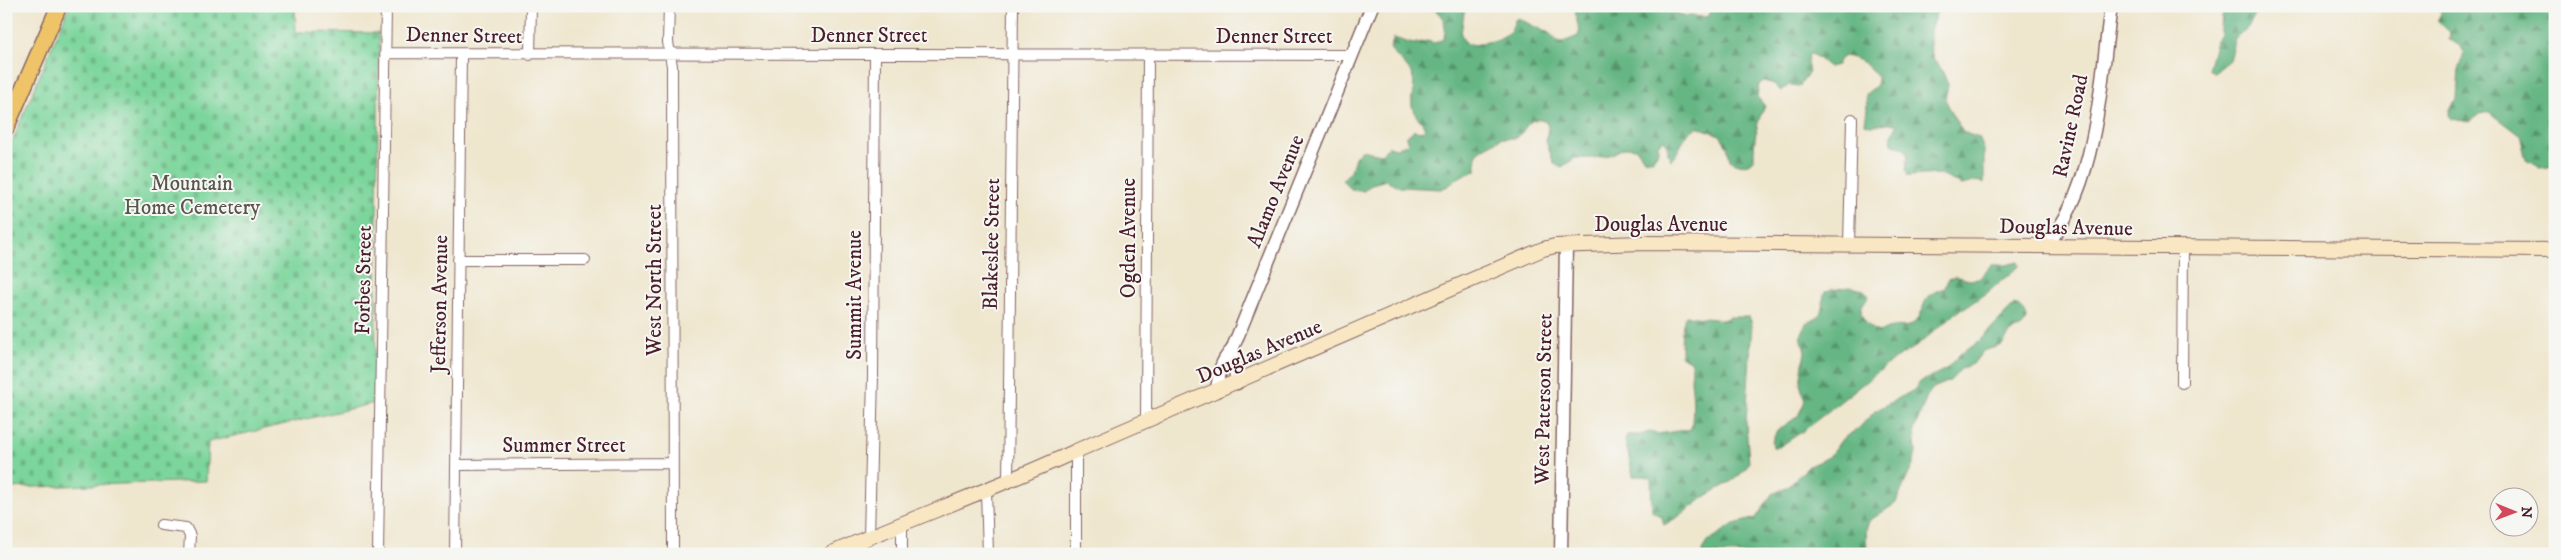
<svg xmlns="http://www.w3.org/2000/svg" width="2561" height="560" font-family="'IM FELL DW Pica',serif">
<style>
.forest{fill:url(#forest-firs);stroke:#586a57}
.cemetery{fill:url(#cemetery-stones);stroke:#637a63}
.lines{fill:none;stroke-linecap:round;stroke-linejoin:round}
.minor-casing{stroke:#846564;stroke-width:12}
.tertiary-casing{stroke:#846564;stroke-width:15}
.secondary-casing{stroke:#846564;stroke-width:16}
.primary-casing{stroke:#846564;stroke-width:18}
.minor{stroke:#fff;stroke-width:10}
.tertiary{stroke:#fff;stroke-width:12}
.secondary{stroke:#f9e7c3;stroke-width:14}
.primary{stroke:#efc469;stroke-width:15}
.labels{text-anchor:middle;stroke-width:4;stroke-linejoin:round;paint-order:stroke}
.street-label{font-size:21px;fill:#4a1f2b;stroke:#f6f6f2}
.park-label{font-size:21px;fill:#59564d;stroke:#f6f6f2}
</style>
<defs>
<pattern id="forest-firs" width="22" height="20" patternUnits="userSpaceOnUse" patternTransform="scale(1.25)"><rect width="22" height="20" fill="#65b683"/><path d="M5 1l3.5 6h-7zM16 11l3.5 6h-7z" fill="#55936b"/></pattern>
<pattern id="cemetery-stones" width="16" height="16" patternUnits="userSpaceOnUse" patternTransform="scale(1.25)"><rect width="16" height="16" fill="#7cd59b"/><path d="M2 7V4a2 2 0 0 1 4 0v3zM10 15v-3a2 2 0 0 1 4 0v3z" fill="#6db686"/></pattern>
</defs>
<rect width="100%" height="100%" fill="#f6f6f2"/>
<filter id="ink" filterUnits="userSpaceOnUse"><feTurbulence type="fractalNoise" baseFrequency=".02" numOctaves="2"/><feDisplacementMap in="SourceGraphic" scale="10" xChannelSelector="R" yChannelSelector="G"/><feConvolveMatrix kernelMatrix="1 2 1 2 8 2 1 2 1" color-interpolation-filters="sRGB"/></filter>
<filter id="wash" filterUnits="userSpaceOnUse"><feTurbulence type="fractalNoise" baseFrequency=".0096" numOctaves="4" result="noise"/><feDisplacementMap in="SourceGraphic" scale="20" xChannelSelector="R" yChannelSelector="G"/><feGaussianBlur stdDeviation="1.12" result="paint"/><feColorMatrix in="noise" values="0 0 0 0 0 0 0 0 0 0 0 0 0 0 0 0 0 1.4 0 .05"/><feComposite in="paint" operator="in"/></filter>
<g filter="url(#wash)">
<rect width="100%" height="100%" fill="#efe6ce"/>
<path class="forest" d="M1428 6H1465L1461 34 1465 43 1473 46C1493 38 1508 45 1515 20L1518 18C1528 23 1534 27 1543 30 1561 37 1550 49 1578 36L1580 30C1575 21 1577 11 1573 6H1663C1674 17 1693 16 1708 17L1714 6H1939L1930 30V46L1933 58 1942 70 1948 85 1945 99 1956 121 1963 132 1979 138 1984 149V183L1977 181 1962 185 1939 174 1908 176 1906 170 1908 154 1904 149 1892 143 1891 137 1897 125C1884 119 1876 129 1865 123L1867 109 1866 94 1877 85V77C1869 65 1859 58 1844 56L1839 60 1837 65 1829 67 1814 55 1809 54 1807 63 1809 71 1800 86 1789 85 1781 91 1774 84 1764 81 1759 84 1757 97 1765 106C1756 122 1754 140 1754 158 1749 168 1739 165 1730 160L1727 146 1720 135 1698 127C1682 133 1682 150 1671 160L1668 153V145L1664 140 1658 144V151L1653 160 1644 159 1637 149C1624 143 1617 154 1606 156 1595 158 1587 159 1575 158L1562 167 1554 164 1546 141 1548 127 1546 122C1529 114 1527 128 1517 138H1502L1481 149 1476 156V171L1461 176 1448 186 1441 189 1400 187 1386 180 1372 184 1364 191 1351 189 1342 180 1351 171 1355 157 1361 150 1381 154 1389 146 1396 148 1408 144 1406 137 1414 130 1420 132 1425 129C1423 120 1413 116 1412 106 1410 95 1417 86 1412 75 1407 64 1396 59 1390 48L1394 38 1413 44 1427 41 1435 43 1443 39C1449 25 1442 12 1428 6Z
M2225 6H2260L2248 27 2235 38 2229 60 2214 72 2208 69 2216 40 2220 35V26Z
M2445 6H2555V166L2540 168 2526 160 2520 135 2490 112 2479 114 2470 122 2452 119 2449 115 2450 108 2457 100 2459 66 2465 53 2459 45 2449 40 2450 32 2437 21Z
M2018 262 2019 266 1987 293 1953 315 1917 346 1893 360 1803 431 1779 447H1773L1772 441 1777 431 1798 416 1805 401 1800 384 1805 351 1801 336 1806 323C1810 320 1813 321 1817 318 1823 315 1822 298 1825 291L1850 287 1864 290 1869 296C1867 300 1863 303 1862 306 1858 318 1869 327 1878 332 1883 331 1887 327 1893 327 1900 325 1905 329 1912 324 1929 314 1915 296 1945 288L1948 279 1955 276 1969 280 1979 279 1991 265H2006Z
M2014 305C2022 307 2027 312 2027 320L2022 327 2011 332 2002 345 1983 351 1973 364 1961 369 1950 381 1933 388 1927 396 1914 430 1916 452 1914 462 1896 503 1869 521 1866 530 1867 554H1702V550L1707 542 1734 524 1756 518 1772 494 1786 488 1809 466 1829 457 1842 439 1859 428 1875 411 1914 390 1920 382 1946 369 1960 354 1976 344Z
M1686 316 1723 320 1729 317H1749L1752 323 1746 422 1749 463C1741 479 1721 487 1706 496 1691 507 1681 516 1664 525L1662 517 1652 511 1651 478 1645 476H1633L1625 440 1627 435H1641L1651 431 1658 434 1691 429C1694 410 1693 399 1691 381 1691 374 1693 368 1691 362L1681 356C1681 346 1681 323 1686 316Z"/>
<path class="cemetery" d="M69 6H295L296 32 379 33 375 403 208 442 206 481 6 488V156Z"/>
</g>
<g filter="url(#ink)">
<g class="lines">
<defs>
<path id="minor" d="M669 6 668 42 672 66 673 554
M385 53 1352 55
M530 55 531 6
M1849 245 1852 119
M458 260H585
M2182 383 2183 248
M1146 421 1148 55
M1076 451V554
M456 465 673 463
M1008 483 1013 6
M986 491 988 554
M161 525 186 528 190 536 189 554
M869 537 873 376 875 54
M378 554 386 6
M455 554 461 55
M902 554V522"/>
<path id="tertiary" d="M2046 246C2098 185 2100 83 2111 6
M1232 350 1237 383
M1217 391C1219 374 1220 362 1232 350L1372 6
M1561 554 1566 245"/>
<path id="secondary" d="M830 554C911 518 995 489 1076 451L1543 249 1555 246 1642 243 2555 250"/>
<path id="primary" d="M6 128 59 6"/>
</defs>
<use href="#minor" class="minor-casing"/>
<use href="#tertiary" class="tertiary-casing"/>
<use href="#secondary" class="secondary-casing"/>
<use href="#primary" class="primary-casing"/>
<use href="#minor" class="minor"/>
<use href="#tertiary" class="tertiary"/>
<use href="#secondary" class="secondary"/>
<use href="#primary" class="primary"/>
</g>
</g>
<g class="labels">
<g class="street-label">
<text transform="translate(464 35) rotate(1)" y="7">Denner Street</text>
<text x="869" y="42">Denner Street</text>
<text x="1274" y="43">Denner Street</text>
<text transform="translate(2070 126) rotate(-78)" y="7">Ravine Road</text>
<text transform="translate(1275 191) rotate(-68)" y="7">Alamo Avenue</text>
<text x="1661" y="231">Douglas Avenue</text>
<text transform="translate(2066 227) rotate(1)" y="7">Douglas Avenue</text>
<text transform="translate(1128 238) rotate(-90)" y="7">Ogden Avenue</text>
<text transform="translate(991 244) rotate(-89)" y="7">Blakeslee Street</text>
<text transform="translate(363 280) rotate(-89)" y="7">Forbes Street</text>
<text transform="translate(654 280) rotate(-90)" y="7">West North Street</text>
<text transform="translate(854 295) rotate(-90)" y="7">Summit Avenue</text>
<text transform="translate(439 304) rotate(-89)" y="7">Jefferson Avenue</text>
<text transform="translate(1259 351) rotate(-23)" y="7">Douglas Avenue</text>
<text transform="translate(1543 399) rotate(-89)" y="7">West Paterson Street</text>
<text x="564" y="452">Summer Street</text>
</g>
<g class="park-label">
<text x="192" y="190">Mountain<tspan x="192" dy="24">Home Cemetery</tspan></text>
</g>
</g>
<rect width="2561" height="560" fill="none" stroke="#f6f6f2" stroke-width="25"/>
<g transform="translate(2514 512) rotate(91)"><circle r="24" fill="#f6f6f2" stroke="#b1a0a2"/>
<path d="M0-4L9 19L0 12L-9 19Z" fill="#d1495b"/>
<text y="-8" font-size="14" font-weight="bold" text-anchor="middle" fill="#4a1f2b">N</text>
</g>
</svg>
